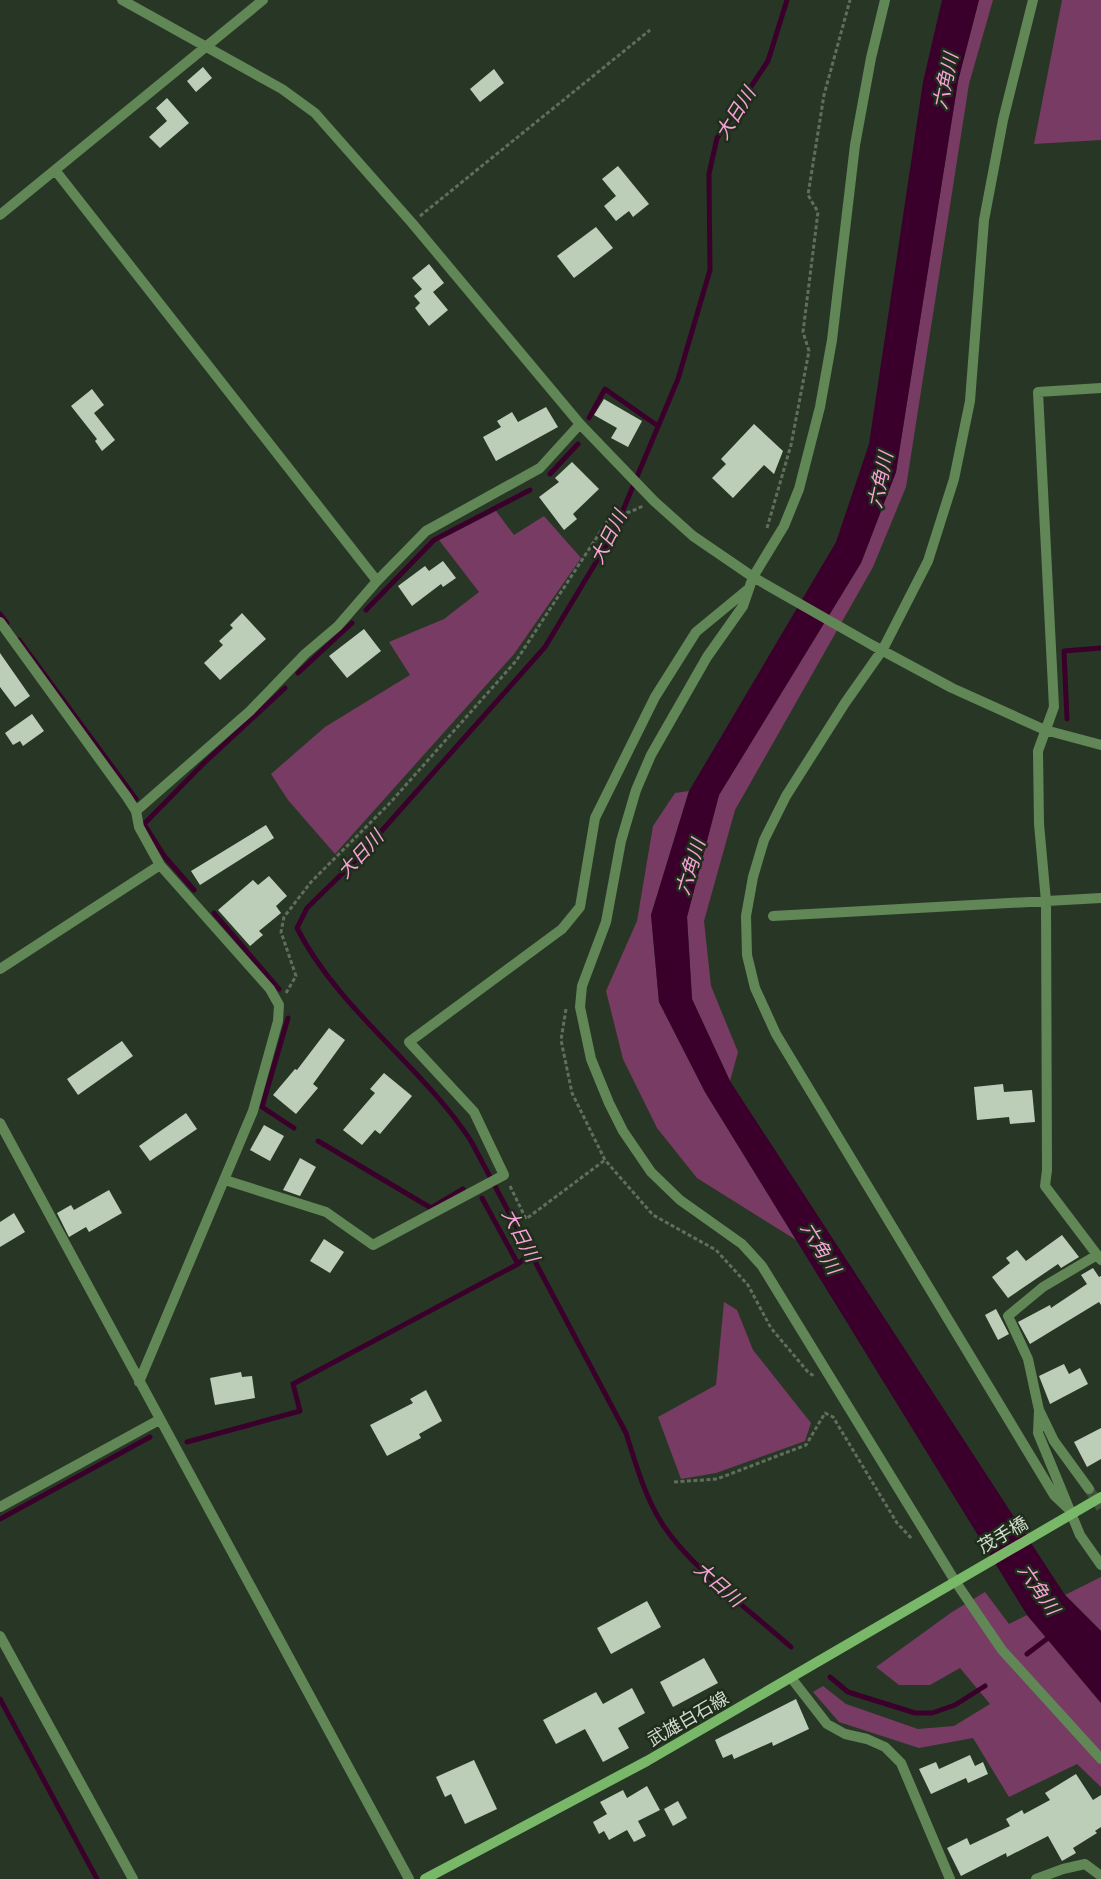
<svg xmlns="http://www.w3.org/2000/svg" width="1101" height="1879" font-family="'Fira Sans Condensed','Noto Sans JP',sans-serif">
<style>
.green{fill:#783b63}
.water{fill:#3a002b}
.lines{fill:none;stroke-linecap:round;stroke-linejoin:round}
.stream{stroke:#3a002b;stroke-width:5}
.building{fill:#bcceb7}
.minor-tunnel{stroke:#42503e;stroke-width:10;stroke-dasharray:10 5;stroke-linecap:butt}
.path{stroke:#616e5e;stroke-width:3;stroke-dasharray:4 2.5;stroke-linecap:butt}
.minor{stroke:#618757;stroke-width:10}
.secondary{stroke:#79b769;stroke-width:10}
.labels{text-anchor:middle;stroke-width:5;stroke-linejoin:round;paint-order:stroke}
.street-label{font-size:18px;fill:#d2dbcf;stroke:#1f2d1b}
.water-label{font-size:19px;font-style:italic;fill:#faa1d9;stroke:#1f2d1b}
</style>
<rect width="100%" height="100%" fill="#283725"/>
<path class="green" d="M979 0H993L969 84 906 487 873 567 735 810 704 921 711 986 738 1052 730 1081 692 999 687 917 719 795 861 563 896 472 958 81Z
M1062 0H1101V140L1034 144Z
M496 511 514 535 544 516 581 558 514 654 335 854 288 800 271 774 325 727 410 675 389 642 444 619 479 592 439 540Z
M689 791 651 915 659 1002 705 1092 796 1240 697 1178 657 1128 623 1059 606 991 637 921 653 826 675 793Z
M724 1302 737 1310 753 1350 811 1423 805 1441 716 1473 681 1479 658 1417 716 1385Z
M1101 1577V1631L1065 1595Z
M985 1592 1009 1624 1027 1615 1101 1703V1787L1077 1764 1009 1797 973 1738 919 1748 839 1722 813 1692 823 1686 846 1704 918 1729 954 1726 990 1704 960 1668 930 1685H899L876 1667 952 1612Z"/>
<path class="water" d="M942 0H979L958 81 896 472 861 563 719 795 687 917 692 999 730 1081 1065 1595 1101 1631V1703L1027 1615 705 1092 659 1002 651 915 689 791 836 542 869 444 923 82Z"/>
<g class="lines">
<path class="stream" d="M787 0 768 61 717 138 709 174 710 270 678 379 613 534 545 647 354 862 307 908 297 928C338 1009 422 1066 471 1141L626 1433C636 1464 645 1498 663 1525 693 1570 751 1611 791 1647
M589 418 605 389 658 426
M550 474 578 444
M366 610 434 540 530 490
M0 614 7 623
M19 640 136 799
M298 673 352 623
M1067 719 1064 651 1101 648
M194 890 165 857 144 824 203 764 285 688
M214 913 279 989
M288 1018 262 1107 294 1128
M318 1141 431 1208 463 1189
M482 1198 518 1264
M187 1442 300 1411 293 1384 518 1264 530 1254
M0 1519 150 1437
M1027 1654 1052 1635
M830 1677 848 1692 915 1713H932L955 1705 985 1686
M0 1699 97 1879"/>
</g>
<path class="building" d="M203 67 212 78 196 92 187 81Z
M494 69 504 83 480 102 470 89Z
M167 98 189 123 160 148 149 137 167 121 156 108Z
M618 166 649 204 633 217 629 211 616 221 604 206 616 196 602 179Z
M596 227 613 248 574 278 557 256Z
M429 264 444 283 433 292 448 310 429 326 415 308 420 303 414 296 422 289 412 278Z
M92 389 104 405 94 413 115 440 102 451 95 441 97 439 71 406Z
M604 399 642 421 628 447 611 438 617 428 594 415Z
M546 407 558 427 496 461 483 437 501 427 497 421 512 412 518 422Z
M754 424 783 451 774 474 764 465 733 498 712 478 726 464 721 459Z
M572 462 599 489 573 514 577 519 564 530 539 497 559 482 555 478Z
M443 561 456 578 443 587 441 584 412 606 398 586 425 566 429 571Z
M242 613 266 639 220 680 204 663 223 645 219 641 233 628 230 625Z
M364 629 381 651 347 678 329 656Z
M0 653 30 696 15 707 0 687Z
M32 714 44 731 23 746 20 741 13 745 5 733Z
M266 825 274 838 200 885 191 871Z
M269 876 287 896 276 906 281 913 259 931 263 935 250 946 218 910 253 880 258 885Z
M329 1028 345 1040 313 1084 318 1088 296 1114 273 1095 295 1069 297 1070Z
M122 1041 133 1056 78 1095 67 1079Z
M384 1073 412 1096 380 1134 375 1130 362 1145 343 1130 375 1093 370 1089Z
M1003 1084 1004 1092 1032 1090 1035 1122 1010 1124 1009 1117 977 1120 974 1087Z
M186 1113 197 1129 150 1161 139 1146Z
M264 1125 284 1136 270 1161 250 1150Z
M300 1158 316 1167 300 1196 283 1190Z
M109 1190 122 1213 89 1232 86 1227 69 1237 57 1213 71 1205 74 1210Z
M14 1213 25 1232 0 1247V1222Z
M1062 1235 1079 1257 1061 1268 1058 1264 1008 1298 992 1277 1010 1263 1006 1258 1017 1250 1026 1261Z
M324 1239 344 1252 330 1273 310 1261Z
M1093 1268 1099 1277 1101 1276V1305L1099 1302 1030 1344 1018 1322 1050 1305 1051 1308 1087 1284 1081 1275Z
M996 1309 1009 1334 998 1340 985 1315Z
M1064 1364 1069 1374 1080 1368 1088 1384 1050 1404 1039 1376Z
M241 1372 242 1377 252 1376 255 1398 215 1405 210 1378Z
M426 1390 442 1421 419 1434 421 1438 387 1456 370 1425 413 1403 410 1399Z
M1101 1428V1459L1087 1467 1074 1442Z
M647 1601 661 1627 611 1654 597 1628Z
M704 1658 718 1683 673 1707 660 1682Z
M632 1688 645 1713 618 1728 629 1748 603 1762 585 1729 556 1744 543 1720 596 1692 603 1704Z
M796 1699 809 1729 773 1746 772 1742 734 1759 732 1754 723 1758 715 1740Z
M970 1755 975 1766 983 1762 988 1774 968 1783 966 1778 931 1794 919 1769 936 1762 939 1769Z
M474 1760 497 1809 465 1824 451 1794 445 1797 436 1777Z
M1076 1774 1093 1800 1101 1795V1827L1095 1831 1097 1833 1073 1848 1076 1853 1062 1861 1048 1836 1007 1857 1006 1853 961 1876 947 1848 967 1838 970 1845 1010 1826 1006 1819 1022 1810 1024 1814 1050 1800 1045 1793Z
M647 1786 660 1810 638 1821 646 1836 634 1842 627 1830 609 1840 604 1831 599 1834 593 1822 607 1814 600 1802 623 1790 627 1798Z
M678 1801 687 1818 673 1826 664 1809Z"/>
<g class="lines">
<path class="minor-tunnel" d="M1089 1489 1101 1508"/>
<path class="path" d="M420 216 650 30
M767 528 791 445 809 351 803 332 818 212 808 195 824 95 850 0
M286 993 296 976 281 932 284 917 311 882 389 804 516 661 612 514 630 512 643 506
M566 1009 561 1040 572 1093 605 1160 653 1215 716 1250 748 1285 771 1328 808 1372 814 1376
M510 1186 526 1219 605 1160
M674 1482 717 1479 806 1445 825 1413 833 1417 897 1523 912 1539"/>
<path class="minor" d="M122 0 282 89 315 113 412 223 580 424 654 501 693 536 753 577 872 645 952 688 1045 730 1101 745
M885 0 871 58 855 145 832 340 820 407 799 489 784 526 753 577 743 606 707 657 651 755 636 790 621 841 606 922 582 986 580 1007 591 1059 609 1103 623 1131 651 1172 680 1200 742 1244 762 1266 955 1581 1002 1650 1101 1759
M1033 0 1003 120 984 220 970 401 954 479 928 561 883 649 845 703 786 796 764 840 753 877 746 916 747 955 755 988 776 1034 1054 1495 1073 1513
M55 170 377 581
M0 215 263 0
M1101 388 1038 392 1054 707 1038 751 1039 824 1046 901 1047 1170 1045 1186 1101 1260
M0 622 127 797 136 811 139 827 160 865 270 989 279 1005 278 1021 253 1111 139 1382
M136 811 250 711 305 654 338 626 377 581 426 531 540 468 580 424
M773 916 1101 898
M0 969 160 865
M0 1123 409 1879
M225 1180 326 1212 373 1245 504 1175 474 1112 409 1042 562 929 580 907 595 818 655 697 696 632 747 590
M1039 1411 1038 1433 1080 1535 1101 1565
M1089 1489 1054 1441 1039 1410 1028 1359 1008 1316 1043 1287 1097 1255
M0 1507 159 1420
M0 1636 133 1879
M792 1679 827 1724 845 1734 867 1739 885 1747 901 1763 950 1879
M1036 1879 1063 1869 1085 1864 1101 1876"/>
<path class="secondary" d="M425 1879 647 1761 1101 1497"/>
</g>
<g class="labels">
<g class="street-label">
<text transform="translate(1003 1535) rotate(-30)" y="6">茂手橋</text>
<text transform="translate(688 1719) rotate(-30)" y="6">武雄白石線</text>
</g>
<g class="water-label">
<text transform="translate(945 81) rotate(-78)" y="7">六角川</text>
<text transform="translate(735 113) rotate(-58)" y="7">大日川</text>
<text transform="translate(880 480) rotate(-78)" y="7">六角川</text>
<text transform="translate(608 537) rotate(-63)" y="7">大日川</text>
<text transform="translate(360 854) rotate(-47)" y="7">大日川</text>
<text transform="translate(690 867) rotate(-73)" y="7">六角川</text>
<text transform="translate(521 1235) rotate(62)" y="7">大日川</text>
<text transform="translate(821 1248) rotate(58)" y="7">六角川</text>
<text transform="translate(719 1584) rotate(41)" y="7">大日川</text>
<text transform="translate(1039 1589) rotate(55)" y="7">六角川</text>
</g>
</g>
</svg>
